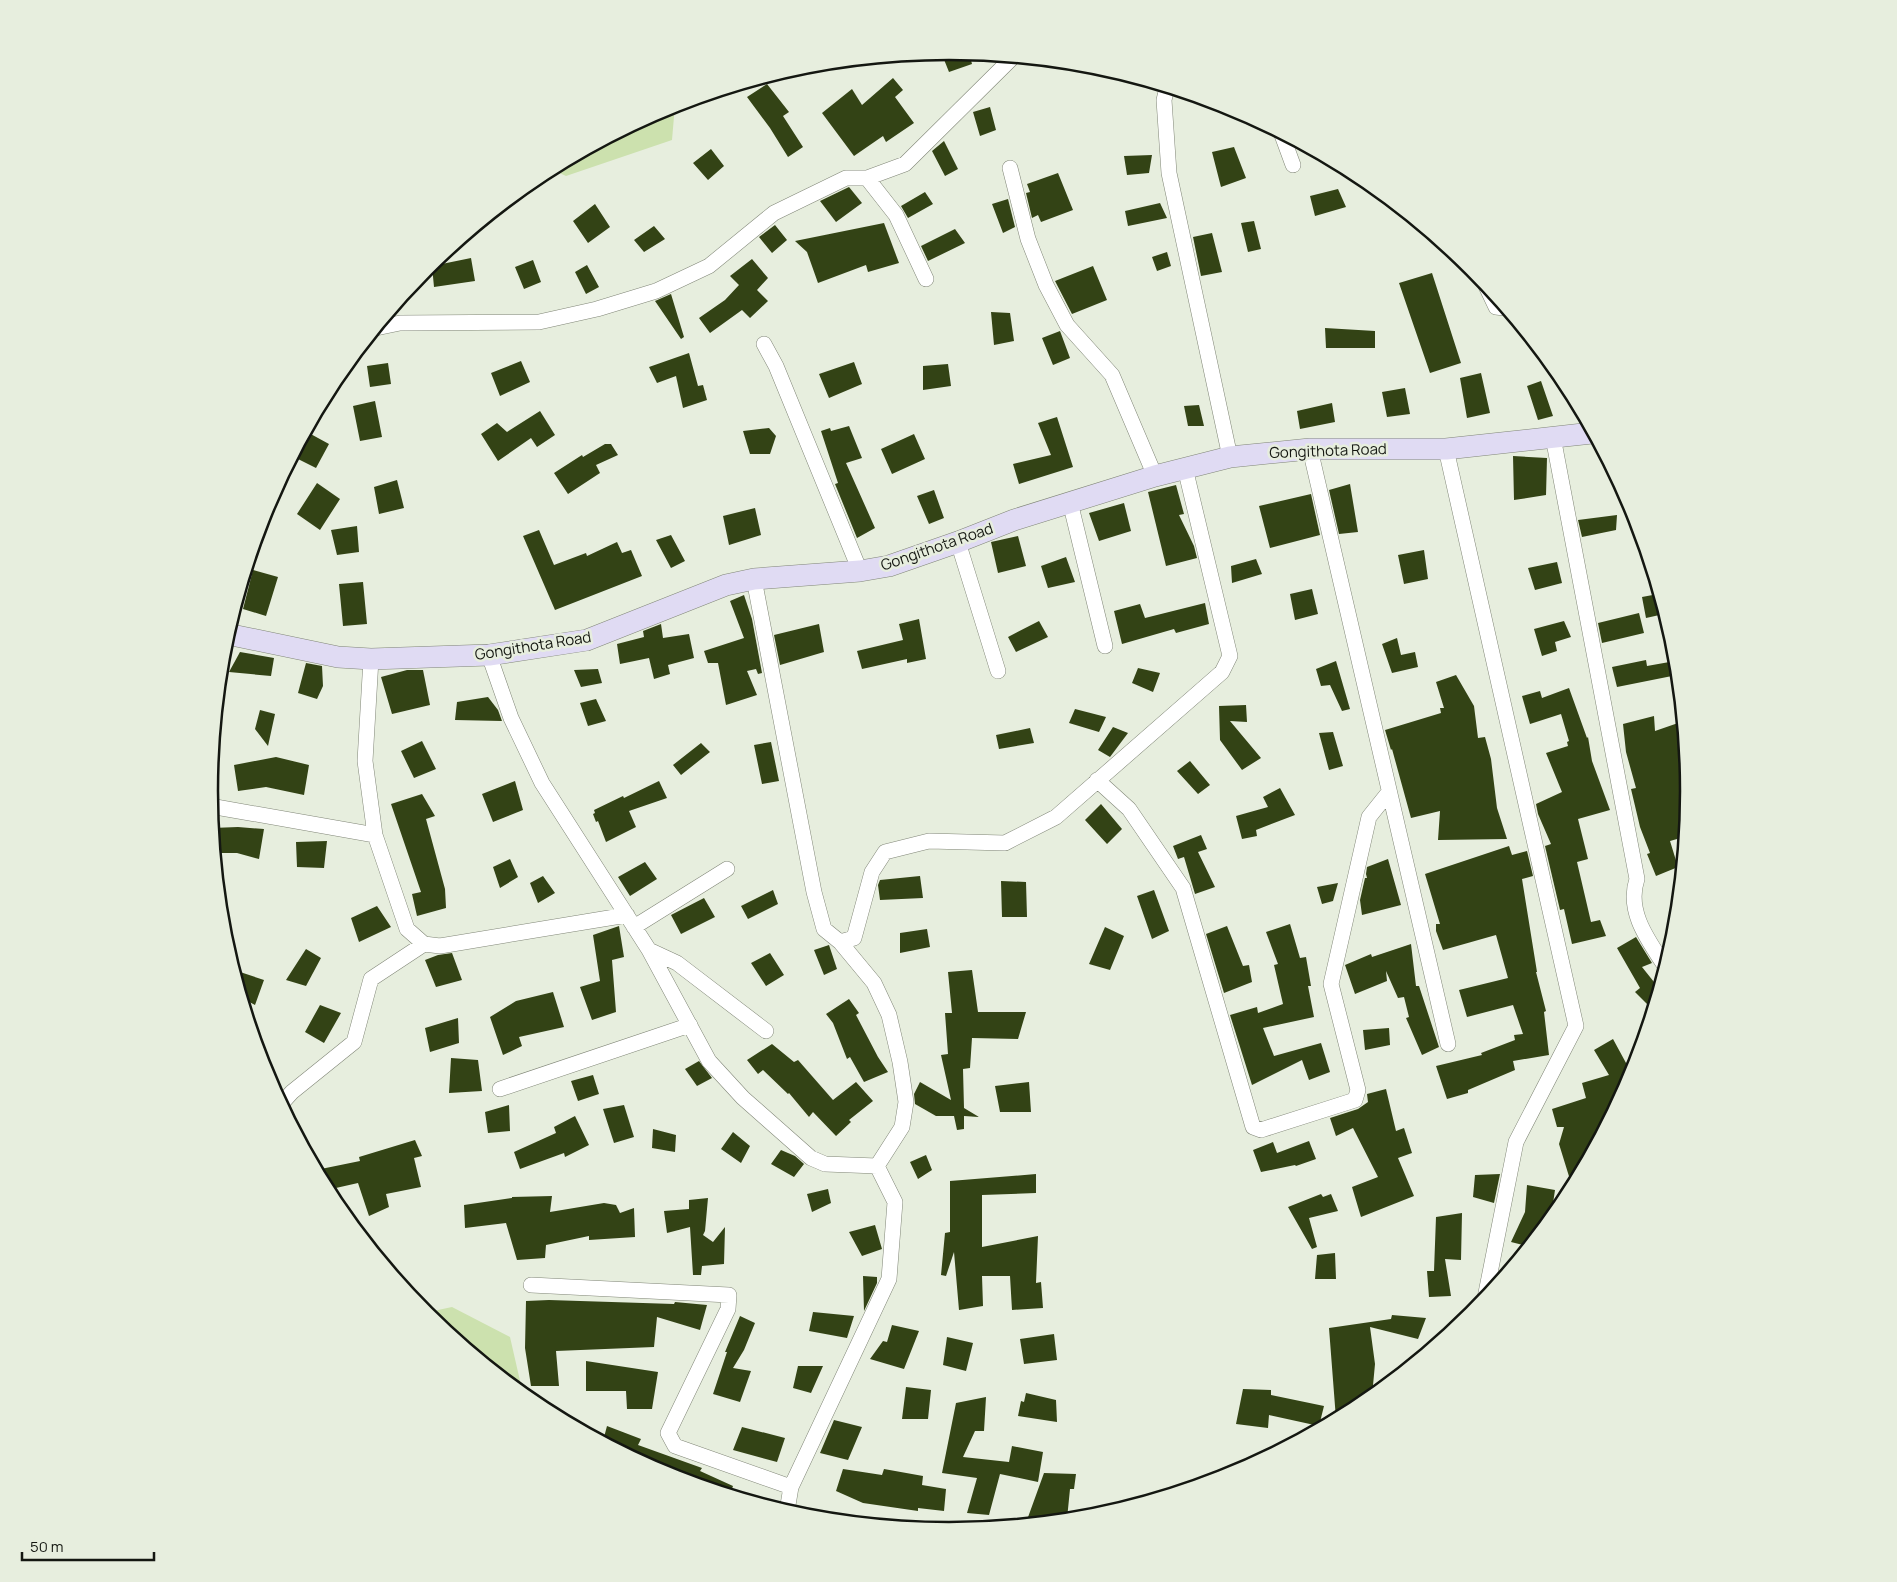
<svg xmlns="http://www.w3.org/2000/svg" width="1897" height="1582" font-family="Manrope,sans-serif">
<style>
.green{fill:#cce1ae}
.building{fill:#334315}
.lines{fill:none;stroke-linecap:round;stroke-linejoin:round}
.street-casing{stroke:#808677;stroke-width:16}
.secondary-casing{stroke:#808677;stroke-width:22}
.street{stroke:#fff;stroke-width:15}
.secondary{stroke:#e0dbf3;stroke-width:21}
.labels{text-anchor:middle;stroke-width:5;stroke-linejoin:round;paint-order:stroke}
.street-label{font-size:15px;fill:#141711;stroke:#e7eede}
.rim{fill:none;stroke:#141711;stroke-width:2.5}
</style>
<rect width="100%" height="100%" fill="#e7eede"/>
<path class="green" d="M675 105 672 140 566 176 551 169 666 107Z
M452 1307 510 1337 523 1394 424 1313Z"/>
<path class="building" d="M949 51 969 53 972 64 949 72 941 52Z
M893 78 903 90 895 97 914 123 886 142 883 136 854 156 822 113 852 89 862 105Z
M767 84 789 112 783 116 803 147 788 157 770 128 747 97Z
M990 107 996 130 980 136 973 112Z
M944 141 958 169 945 176 932 151Z
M1234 147 1246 178 1221 187 1212 152Z
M711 149 724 166 708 180 693 163Z
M1152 155 1149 173 1127 175 1124 156Z
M1058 173 1073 210 1041 222 1038 215 1032 218 1026 193 1030 192 1027 184Z
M849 187 862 203 836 222 820 201Z
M1338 189 1346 207 1315 216 1310 196Z
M925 192 933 204 908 218 901 206Z
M1008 199 1015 227 1003 233 992 204Z
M1160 203 1167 218 1128 226 1125 211Z
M595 204 610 227 588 243 573 221Z
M1254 221 1261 249 1248 252 1241 223Z
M884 223 899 263 868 272 866 265 818 283 807 252 795 241Z
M775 225 787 240 772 253 759 237Z
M654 226 665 239 644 252 634 240Z
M955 229 965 243 928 261 921 246Z
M1212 233 1222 272 1201 276 1193 237Z
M1167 252 1171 266 1157 271 1152 257Z
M471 258 475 281 434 287 432 266Z
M752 259 768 278 757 290 768 301 750 318 742 310 710 333 699 318 725 300 739 285 730 276Z
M533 260 541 282 524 289 515 267Z
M587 265 599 287 586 294 575 272Z
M1093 266 1107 300 1072 314 1055 281Z
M1432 273 1461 363 1430 373 1399 283Z
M671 294 684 337 681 339 655 301Z
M991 312 1010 313 1014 341 994 345Z
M1325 328 1375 331V348H1326Z
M1060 331 1070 358 1053 365 1042 338Z
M689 353 698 386 703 385 707 400 683 408 676 376 657 383 649 367Z
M521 361 530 382 500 396 491 373Z
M854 362 862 384 829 398 819 374Z
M388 363 391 384 370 387 367 366Z
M948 364 951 386 923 390V366Z
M1481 373 1490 413 1467 418 1460 378Z
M1541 381 1553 416 1538 420 1527 386Z
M1405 388 1410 414 1387 417 1382 392Z
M375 401 382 437 360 441 353 406Z
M1332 403 1335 422 1300 429 1297 411Z
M1199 405 1204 426H1188L1184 406Z
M540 411 555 435 537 447 531 438 498 461 481 434 497 423 507 432Z
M1057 417 1073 467 1019 484 1013 464 1051 455 1038 423Z
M849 426 862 458 846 463 875 528 857 538 835 484 838 483 821 431 830 428 831 431Z
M769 428 776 436 770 454H750L743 431Z
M307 432 329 444 316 468 294 457Z
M914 434 925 459 892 474 881 449Z
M605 444H611L618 455 596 465 600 473 568 494 554 473 582 455 583 457Z
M1513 456 1547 458 1546 495 1514 500Z
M397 480 404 508 379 514 374 487Z
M317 483 340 499 320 530 297 514Z
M1350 484 1358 532 1339 534 1329 490Z
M1176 485 1184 514 1179 515 1194 546 1197 558 1166 566 1148 492Z
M934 490 944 518 929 524 917 496Z
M1311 494 1320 535 1270 548 1259 506Z
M1124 503 1131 531 1099 541 1089 513Z
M755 508 761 535 729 545 723 516Z
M1617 515 1616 530 1582 537 1578 520Z
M357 526 359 552 337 555 331 530Z
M539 530 554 565 586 553 587 556 617 542 622 553 631 550 642 576 555 610 523 536Z
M671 535 685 561 671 568 656 540Z
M1018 536 1026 566 998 573 991 542Z
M1424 550 1428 579 1404 584 1398 555Z
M1066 557 1075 582 1048 588 1041 566Z
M1256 559 1262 574 1232 583 1231 566Z
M1557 562 1562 583 1535 590 1528 568Z
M253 570 278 577 266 616 243 609Z
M363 582 367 624 343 626 339 584Z
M1312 589 1318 614 1295 620 1290 594Z
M1658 594 1664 614 1646 618 1642 597Z
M744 595 752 619 762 673 758 674 756 669 747 671 757 695 726 705 718 663H708L704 651 744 638 730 601Z
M1205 603 1209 624 1176 633 1174 629 1122 644 1114 611 1140 604 1145 618Z
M1639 613 1644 633 1602 643 1598 623Z
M919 619 926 659 907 663V659L862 669 857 651 903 640 899 624Z
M1039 621 1048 637 1016 652 1008 637Z
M1564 621 1571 637 1555 642 1557 651 1542 656 1534 629Z
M661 624 663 638 689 634 694 658 668 665 670 674 654 679 649 658 620 664 617 644 644 637 643 631Z
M819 624 824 652 780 665 774 635Z
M1397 638 1401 655 1415 652 1418 667 1392 673 1382 644Z
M240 652 274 658 271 676 229 672Z
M1646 660 1647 666 1675 661 1677 675 1617 687 1612 667Z
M1336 661 1350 709 1342 711 1330 685 1321 686 1316 669Z
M306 663 322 666 323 686 317 699 298 693Z
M1138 668 1160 673 1153 692 1132 683Z
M598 669 602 683 581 687 574 670Z
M407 670H423L430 705 392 714 381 677Z
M1456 675 1474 706 1478 738 1485 737 1491 759 1497 808 1507 839 1438 840 1440 811 1411 818 1392 749 1391 750 1385 730 1441 713 1440 708H1444L1436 682Z
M1569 688 1587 738 1588 737 1592 761 1610 810 1578 819 1588 859 1577 862 1591 922 1600 920 1606 936 1572 944 1564 909 1560 910 1545 846 1551 844 1538 814 1536 804 1562 792 1546 753 1568 746 1567 742 1569 741 1561 714 1530 724 1522 696 1540 691 1542 698Z
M488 697 498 710 502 721 455 720 457 702Z
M596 699 606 721 588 726 580 703Z
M1246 705 1247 722 1230 721 1261 758 1242 770 1220 740 1219 706Z
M1075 709 1106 717 1099 732 1069 723Z
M260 710 275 714 268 746 255 729Z
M1654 716 1655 731 1681 722 1688 791 1684 837 1670 841 1678 867 1656 876 1647 854 1650 853 1640 827 1631 789 1636 788 1626 752 1623 724Z
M1113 727 1128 733 1110 757 1098 750Z
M1030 728 1034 743 999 749 996 735Z
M1333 732 1343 766 1329 770 1319 733Z
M422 741 436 769 414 778 401 751Z
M771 742 779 781 762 784 754 745Z
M701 743 710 752 681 775 673 765Z
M276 757 309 765 304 795 266 787 238 791 234 765Z
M1190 761 1210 785 1198 794 1177 771Z
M515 781 523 810 493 822 482 794Z
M659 781 667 798 629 811 636 827 606 842 598 821 596 822 593 814 595 813 594 810 623 796 624 798Z
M1280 788 1295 815 1256 830 1257 836 1242 839 1236 816 1268 807 1263 797Z
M422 794 435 816 426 819 445 889 446 908 417 916 412 894 421 892 391 804Z
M1101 804 1122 829 1107 844 1085 820Z
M238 827 264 829 259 859 237 853H215L212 828Z
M1201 835 1207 849 1198 852 1215 887 1195 894 1184 857 1178 859 1173 846Z
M327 841 324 868 297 867 296 842Z
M1509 846 1512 855 1527 851 1533 876 1522 879 1537 972H1536L1546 1011 1544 1012 1549 1055 1513 1061 1515 1070 1468 1090V1093L1447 1099 1436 1066 1482 1055 1481 1053 1515 1040 1514 1035 1523 1034 1513 1005 1467 1017 1459 990 1508 978 1496 935 1443 950 1436 931V924H1440L1425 874Z
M510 859 518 877 500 888 493 867Z
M1388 859 1401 905 1362 915 1360 900 1365 878H1367L1366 874 1367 867Z
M645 862 657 879 630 896 618 877Z
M543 876 555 893 538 903 530 883Z
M920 876 923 898 880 900 878 885 880 880Z
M1001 881 1026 882 1027 917H1002Z
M1338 883 1333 901 1322 904 1317 887Z
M773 890 778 904 748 919 741 906Z
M1154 890 1169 931 1152 939 1137 896Z
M704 898 715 917 681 934 671 915Z
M377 906 391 927 359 942 351 918Z
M1290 924 1300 958 1306 957 1311 986H1308L1314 1017 1263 1028 1274 1056 1321 1043 1330 1072 1309 1080 1302 1060 1252 1085 1230 1015 1257 1007 1258 1013 1283 1004 1274 965 1278 964 1266 932Z
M619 926 624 957 612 960 616 1012 592 1020 580 987 600 981 593 935Z
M1227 926 1243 966 1249 965 1252 982 1224 993 1206 934Z
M1105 927 1124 936 1110 970 1089 964Z
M927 929 930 947 900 953V933Z
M1636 937 1652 963 1642 967 1658 987 1652 1009 1635 992 1640 988 1617 948Z
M1411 944 1416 986H1419L1439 1047 1422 1055 1406 1018 1409 1017 1404 997 1398 998 1386 971 1387 981 1355 994 1345 965 1371 954 1372 957Z
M829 945 837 969 824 975 814 950Z
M306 949 321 958 306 986 286 980Z
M452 953 462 980 436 987 425 960 438 955Z
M770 953 784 975 766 986 751 963Z
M234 970 264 980 255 1005 242 998Z
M972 970 978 1012H1026L1018 1039 972 1038 970 1068 963 1069 964 1108 979 1117 964 1116V1129L957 1130 954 1116H936L915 1104 914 1094 920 1082 951 1100 941 1055 948 1054 945 1013H952L948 972Z
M553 992 564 1027 519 1037 522 1046 503 1055 490 1017 516 1001Z
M849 999 859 1013 856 1015 878 1057 888 1072 864 1082 850 1057 847 1059 833 1023 826 1014Z
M320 1005 341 1013 324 1043 305 1032Z
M458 1018 459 1043 430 1052 425 1028Z
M1389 1028 1390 1045 1365 1050 1363 1030Z
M1613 1039 1632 1074 1572 1186 1559 1144 1564 1127H1557L1552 1109 1586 1098 1582 1083 1609 1075 1594 1050Z
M772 1044 794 1062 798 1060 833 1100 856 1082 873 1101 849 1120 851 1122 836 1136 813 1112 809 1117 789 1093 788 1094 763 1070 758 1074 747 1060Z
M451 1058 478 1060 482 1091 449 1093Z
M699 1061 712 1078 697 1086 685 1069Z
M593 1075 599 1094 578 1101 571 1081Z
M1029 1082 1031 1112H1000L995 1086Z
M1386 1089 1396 1131 1404 1128 1412 1153 1398 1158 1414 1196 1361 1217 1352 1187 1378 1177 1353 1128 1336 1136 1330 1118 1358 1109 1368 1102 1367 1094Z
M509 1105 510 1131 488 1133 485 1112Z
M624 1105 634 1137 614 1143 603 1109Z
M575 1116 589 1145 565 1157 564 1153 520 1169 514 1152 556 1133 554 1127Z
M653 1129 676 1135 675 1152 652 1148Z
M733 1132 750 1146 741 1163 721 1149Z
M415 1140 422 1156 414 1158 421 1187 386 1194 389 1207 369 1216 358 1183 327 1190 316 1170 360 1161 359 1157Z
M1309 1141 1316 1159 1296 1166 1295 1165 1261 1172 1253 1150 1273 1142 1277 1153Z
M781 1150 795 1156 804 1164 794 1177 771 1164Z
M926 1155 932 1170 918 1179 910 1162Z
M1036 1174V1193L982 1195V1247L1038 1236 1036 1283 1041 1282 1043 1308 1012 1310 1010 1276H982L983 1306 959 1310 954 1252 946 1276 941 1275 945 1233 950 1232V1181Z
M1500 1174 1494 1203 1473 1197 1475 1175Z
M1527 1185 1555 1190 1551 1217 1527 1246 1511 1242 1525 1212Z
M828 1189 831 1203 812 1212 807 1194Z
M1321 1194 1323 1197 1331 1194 1338 1211 1309 1218 1317 1247 1312 1249 1288 1207Z
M552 1196 550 1212 604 1203 616 1205 620 1213 634 1208 635 1237 589 1240V1236L546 1245 545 1258 517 1260 506 1223 465 1228 464 1205 512 1198V1197Z
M708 1198 705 1231 703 1235 713 1242 725 1227 724 1264 702 1266 701 1275H693L690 1227 667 1233 664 1211 689 1209V1200Z
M1462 1213 1461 1260 1445 1259 1451 1296 1429 1297 1427 1271H1434L1436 1217Z
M875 1225 882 1249 862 1256 849 1232Z
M1335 1253 1336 1279H1315L1317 1255Z
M863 1276 877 1277V1283L864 1311Z
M549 1300 674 1304 675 1302 707 1305 700 1330 657 1317 654 1347 556 1351 559 1386H531L525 1348 526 1301Z
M813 1312 854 1316 847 1338 809 1331Z
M1392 1315 1426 1318 1418 1339 1370 1327 1375 1364 1372 1396 1359 1406 1336 1419 1329 1328 1391 1319Z
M740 1316 755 1323 744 1350 733 1368 751 1371 740 1402 713 1394 727 1352H725Z
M892 1325 919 1331 904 1369 870 1359 883 1341 887 1342Z
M1054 1334 1057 1360 1024 1364 1020 1339Z
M947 1337 973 1343 966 1371 943 1365Z
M586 1361 658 1372 652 1409H627L626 1391H586Z
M798 1366H823L811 1393 793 1388Z
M906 1387 931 1390 928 1419H902Z
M1243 1389 1271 1390V1395L1324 1406 1319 1426 1269 1415 1268 1428 1236 1424Z
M1026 1393 1056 1400 1057 1422 1018 1416 1021 1401 1024 1402Z
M986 1397 984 1431H975L963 1457 1009 1462 1012 1446 1043 1452 1038 1482 1000 1474 989 1515 967 1513 977 1478 942 1473 956 1403Z
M834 1420 862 1427 848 1460 820 1453Z
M607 1426 641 1439 638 1445 702 1468 700 1471 733 1486 730 1494 665 1474 603 1441Z
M742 1427 785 1438 777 1462 733 1450Z
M843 1469 882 1475 884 1469 923 1476 922 1485 946 1489 944 1511 918 1508V1511L863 1503 836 1491Z
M1044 1473 1076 1474 1074 1489H1070L1067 1519 1044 1521 1027 1520Z"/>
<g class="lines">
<defs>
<path id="street" d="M1167 88 1164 100 1169 173 1230 457
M1282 135 1293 165
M1010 168 1028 239 1046 285 1067 325 1112 375 1155 476
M867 178 896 215 926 279
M1486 286 1496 307 1504 308
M376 328 400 323 539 322 597 309 656 291 709 266 774 213 846 178H867L905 164 1012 58
M764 344 776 366 860 571
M1553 437 1637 879C1626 911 1648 940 1665 966
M1310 449 1448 1044
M1446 449 1576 1026 1516 1142 1485 1298
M1070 502 1105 646
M958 542 998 671
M754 579 814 892 824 929 840 942 874 983 889 1015 900 1062 906 1102 902 1127 877 1166
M489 655 511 718 542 783 649 950 709 1061 743 1098 811 1158 825 1164 877 1166 895 1202 889 1279 791 1487 787 1511
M371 659 365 761 375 835 407 929 424 944 440 946 627 915
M1097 780 1129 809 1183 888 1253 1127 1261 1130 1355 1100 1358 1090 1331 984 1369 817 1389 792
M210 806 375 835
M634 927 727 869
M840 942 854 938 872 872 885 852 929 841 1005 843 1056 817 1222 672 1230 656 1185 468
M649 950 677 963 766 1031
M500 1089 690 1025
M281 1104 292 1092 354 1042 371 979 424 944
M531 1285 729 1295 728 1309 668 1433 675 1446 791 1487"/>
<path id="secondary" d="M227 634 338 657 371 659 489 655 587 640 726 585 754 579 860 571 889 566 958 542 1014 520 1155 476 1230 457 1310 449H1446L1592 433"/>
</defs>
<use href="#street" class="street-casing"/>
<use href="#secondary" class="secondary-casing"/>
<use href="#street" class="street"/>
<use href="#secondary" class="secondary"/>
</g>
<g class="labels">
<g class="street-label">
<text transform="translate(1328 451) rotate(-2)" y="5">Gongithota Road</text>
<text transform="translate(937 547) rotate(-19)" y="5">Gongithota Road</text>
<text transform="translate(533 646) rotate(-9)" y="5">Gongithota Road</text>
</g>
</g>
<path d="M0 0H1897V1582H0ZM218 791a731 731 0 1 1 1462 0a731 731 0 1 1-1462 0Z" fill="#e7eede" fill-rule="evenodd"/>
<path class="rim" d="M218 791a731 731 0 1 1 1462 0a731 731 0 1 1-1462 0Z"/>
<path d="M22 1552v8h132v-8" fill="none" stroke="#141711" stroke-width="2.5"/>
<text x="30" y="1552" font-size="15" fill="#141711" stroke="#e7eede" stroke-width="4" paint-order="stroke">50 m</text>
</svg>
